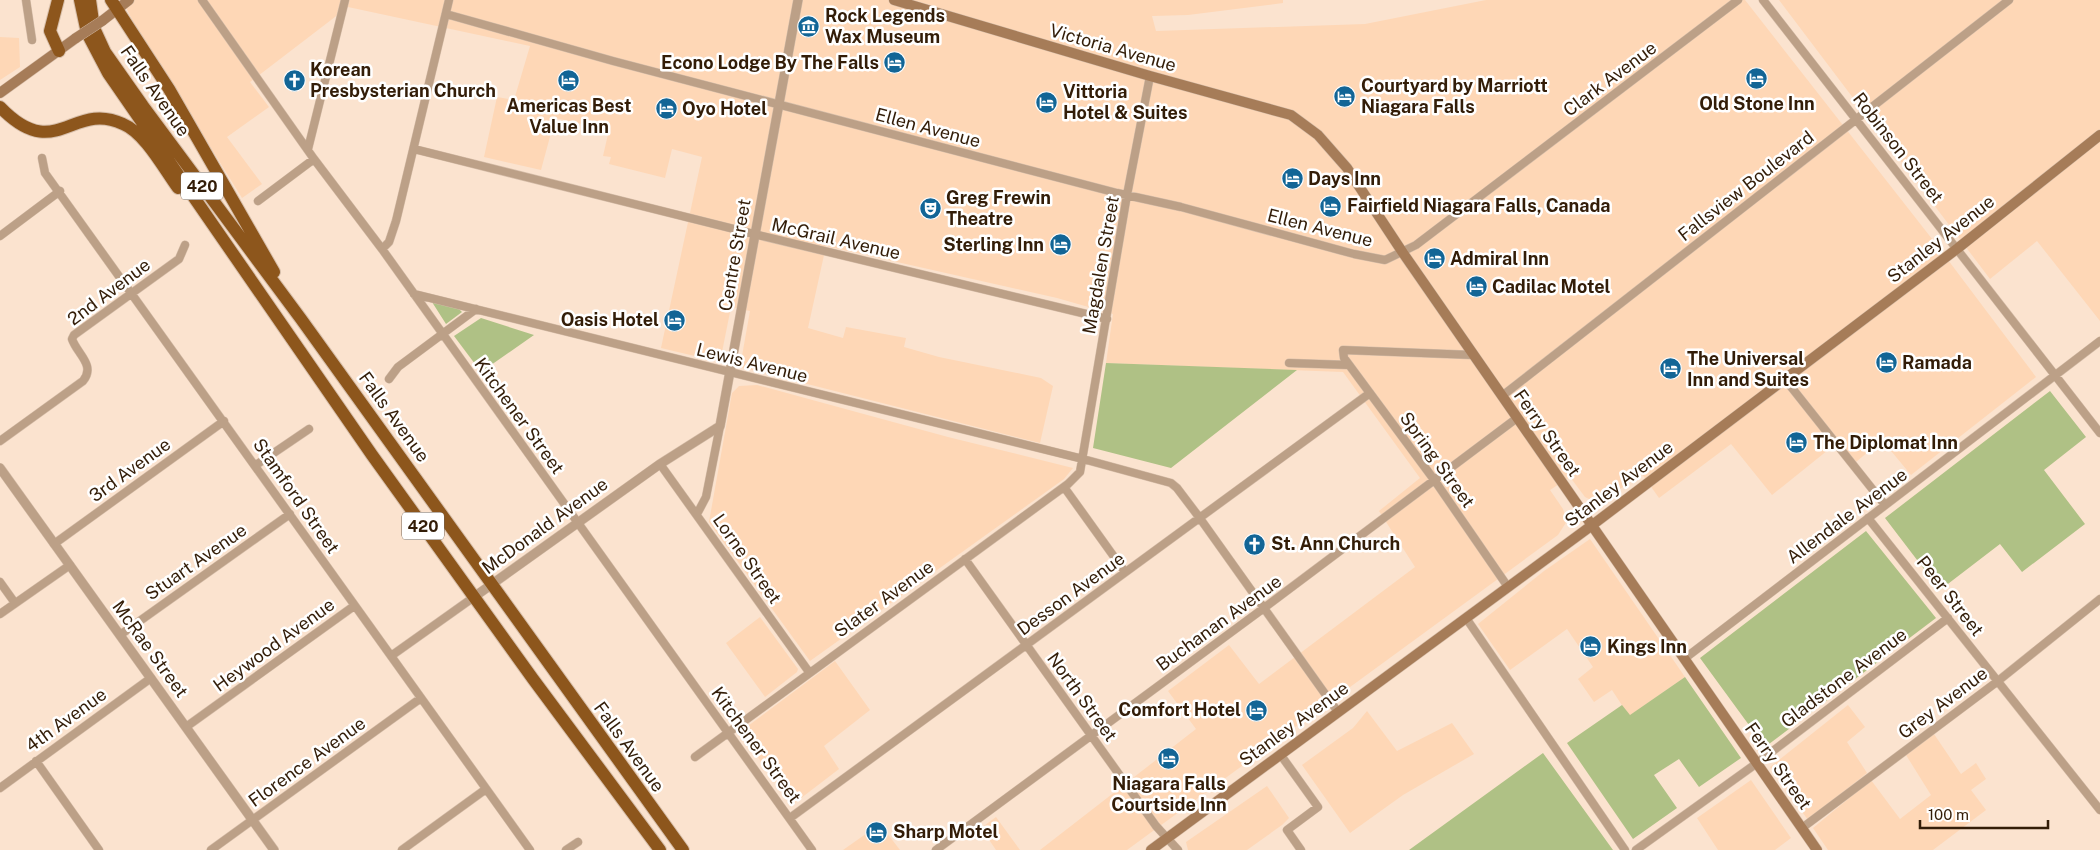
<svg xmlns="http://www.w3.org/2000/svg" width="2100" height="850" font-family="'Public Sans',sans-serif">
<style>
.built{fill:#fed7b6}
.green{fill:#afc185}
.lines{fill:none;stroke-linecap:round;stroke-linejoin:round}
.minor-casing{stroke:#d7bfab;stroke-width:9}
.tertiary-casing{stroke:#d7bfab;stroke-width:10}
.secondary-casing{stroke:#d7bfab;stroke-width:11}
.trunk-casing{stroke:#d7bfab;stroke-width:14}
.minor{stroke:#bca087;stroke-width:8}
.tertiary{stroke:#bca087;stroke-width:9}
.secondary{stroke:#a67c58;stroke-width:10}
.trunk{stroke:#8d561c;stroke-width:12}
.secondary-bridge-casing{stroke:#d7bfab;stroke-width:11;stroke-linecap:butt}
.secondary-bridge{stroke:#a67c58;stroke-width:10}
.labels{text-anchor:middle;stroke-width:5;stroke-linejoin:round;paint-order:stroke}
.shield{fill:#fff;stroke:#706152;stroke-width:1}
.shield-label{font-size:16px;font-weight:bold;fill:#331d08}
.poi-label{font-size:18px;font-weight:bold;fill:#331d08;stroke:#fff;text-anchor:start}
.street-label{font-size:18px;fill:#331d08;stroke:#fff}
</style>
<rect width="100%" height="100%" fill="#fbe3cf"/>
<path class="built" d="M122 0H1283V3L1188 15 1152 16 1156 31 1365 24 1486 0H1745L1936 244 2036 377 1911 475 1882 440 1856 462 1838 442 1772 495 1731 444 1659 498 1642 474 1601 502H1595L1585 497 1570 477 1550 490 1563 509 1567 521 1558 535 1127 850H1040L1196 729 1168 691 1229 645 1259 684 1415 567 1379 511 1420 478 1343 372 1106 363 1113 314 1057 298 826 246 808 328 843 338 846 327 906 338 904 347 939 357 1041 378 1053 386 1040 443 740 367 750 311 731 307 720 362 661 348 702 157 672 149 665 178 609 164 611 157 603 156 609 130 555 118 541 170 484 157 497 97 514 100 530 46 348 7 250 82 269 107 227 137 262 184 242 198 137 29Z
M1779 0H2100V321L2037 241 1990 279Z
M0 37 19 38 20 67 0 80Z
M757 385 948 437 1073 468 1064 479 810 661 709 522 732 393 739 386Z
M1590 539 1685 677 1629 716 1612 690 1594 702 1578 679 1593 667 1567 629 1510 670 1478 624 1544 571Z
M760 617 798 669 797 672 765 697 726 643Z
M835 661 870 710 824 746 839 769 792 805 740 732Z
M1848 705 1865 727 1847 742 1867 773 1808 820 1770 767Z
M1367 711 1397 751 1452 723 1474 754 1403 795 1350 833 1302 765 1353 728Z
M1934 734 1961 774 1976 763 1986 779 1971 790 1986 810 1933 850H1828L1813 828 1871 780 1900 819 1931 795 1906 755Z
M1751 780 1791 838 1775 850H1718L1697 818Z
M1267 786 1289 818 1282 825 1247 850H1188L1186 842Z
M996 817 1020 850H996L981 828Z
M880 824 900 850H843Z"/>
<path class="green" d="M432 302 459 309 462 312 446 324Z
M481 318 534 335 481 372 454 336Z
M1106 363 1297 370 1171 468 1093 448Z
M2050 391 2086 437 2044 470 2085 524 2022 572 2000 544 1940 590 1885 518Z
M1866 531 1936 618 1765 747 1700 658Z
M1685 677 1741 758 1699 787 1679 759 1654 775 1677 808 1633 839 1567 743 1622 705 1630 715Z
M1543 753 1613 850H1409Z"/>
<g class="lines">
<defs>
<path id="minor" d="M26 0 32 40
M202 0 314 159 382 249 812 850
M1763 0 2100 433
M446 14 613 61 1117 193 1181 207 1354 254 1385 260 1416 245 1738 0
M308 149 345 0
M414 149 762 236 1107 319
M42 158 45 173 530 850
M258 201 314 159
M0 236 60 191
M382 249 389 242 396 221 449 0
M414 294 1083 459 1171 483 1177 488 1199 517 1338 712
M1473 355 1343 350 1344 358 1435 481 1508 587
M1289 363 1349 365
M1784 378 1885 505
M389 379 398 367 476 309
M1502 396 2009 0
M0 441 83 381C96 365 77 354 72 339L74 335 179 259 185 245
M660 464 809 672
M256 465 309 429
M1064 487 1125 572
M697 514 706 497 720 426
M1868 518 2100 810
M54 544 224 421
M965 559 1156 826 1178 850
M0 582 15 603
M0 614 70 565
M1466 618 1625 850
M120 635 290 514
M391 656 474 597
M1684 659 2100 341
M186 727 354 606
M1280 754 1318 807 1287 830 1301 850
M695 757 1068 484 1080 472 1127 195 1150 76
M36 761 99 850
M0 788 151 678
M790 818 1370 393
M1802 828 1998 681 2100 599
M211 850 421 698
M402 850 486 789
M566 850 578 842
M936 850 1264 608 1517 418
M1636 850 1757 763 1948 618"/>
<path id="tertiary" d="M0 468 274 850
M474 597 660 464 720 426 798 0"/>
<path id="secondary" d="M894 0 1150 76 1291 115 1318 135 1347 168 1403 253 1817 850
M102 21 129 0
M0 93 76 38
M1151 850 1591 526 1958 248 2100 135"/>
<path id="trunk" d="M58 0 50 31 59 51
M80 0 87 33 108 73 372 455 533 679 660 850
M90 0 94 28 105 52 143 106 301 319 683 850
M111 0 169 89 274 272
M0 107C56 165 72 100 123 124 145 133 164 169 178 188"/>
</defs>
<use href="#minor" class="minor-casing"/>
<use href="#tertiary" class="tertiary-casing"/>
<use href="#secondary" class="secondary-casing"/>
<use href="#trunk" class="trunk-casing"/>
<use href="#minor" class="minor"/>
<use href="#tertiary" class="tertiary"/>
<use href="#secondary" class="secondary"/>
<use href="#trunk" class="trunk"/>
<defs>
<path id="secondary-bridge" d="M76 38 102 21"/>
</defs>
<use href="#secondary-bridge" class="secondary-bridge-casing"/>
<use href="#secondary-bridge" class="secondary-bridge"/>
</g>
<defs>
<symbol id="museum-disc" viewBox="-11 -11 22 22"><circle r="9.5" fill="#126596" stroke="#fff"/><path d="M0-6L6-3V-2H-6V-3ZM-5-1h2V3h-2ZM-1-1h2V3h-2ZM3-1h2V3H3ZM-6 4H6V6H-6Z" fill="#fff"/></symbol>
<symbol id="hotel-disc" viewBox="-11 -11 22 22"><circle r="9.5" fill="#126596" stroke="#fff"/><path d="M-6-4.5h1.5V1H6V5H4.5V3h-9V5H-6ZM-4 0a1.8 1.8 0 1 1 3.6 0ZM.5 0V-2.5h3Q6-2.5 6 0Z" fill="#fff"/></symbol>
<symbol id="church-disc" viewBox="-11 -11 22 22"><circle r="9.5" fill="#126596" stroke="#fff"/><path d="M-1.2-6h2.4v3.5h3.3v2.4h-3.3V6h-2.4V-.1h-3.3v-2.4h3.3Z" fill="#fff"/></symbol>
<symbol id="theatre-disc" viewBox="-11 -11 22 22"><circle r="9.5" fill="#126596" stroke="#fff"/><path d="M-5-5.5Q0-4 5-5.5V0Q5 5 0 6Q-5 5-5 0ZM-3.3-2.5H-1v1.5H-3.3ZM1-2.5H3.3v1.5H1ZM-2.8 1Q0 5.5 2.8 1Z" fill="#fff"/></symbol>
</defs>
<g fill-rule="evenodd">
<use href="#museum-disc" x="796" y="14" width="25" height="25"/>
<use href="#hotel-disc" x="882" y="50" width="25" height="25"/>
<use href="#hotel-disc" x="1744" y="66" width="25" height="25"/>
<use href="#church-disc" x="282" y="68" width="25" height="25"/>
<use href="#hotel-disc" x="556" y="68" width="25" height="25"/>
<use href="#hotel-disc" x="1332" y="84" width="25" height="25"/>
<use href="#hotel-disc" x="1034" y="90" width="25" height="25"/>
<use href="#hotel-disc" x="654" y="96" width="25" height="25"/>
<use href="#hotel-disc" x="1280" y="166" width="25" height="25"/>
<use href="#hotel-disc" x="1318" y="194" width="25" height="25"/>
<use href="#theatre-disc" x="918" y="196" width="25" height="25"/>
<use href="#hotel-disc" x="1048" y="232" width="25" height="25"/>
<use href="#hotel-disc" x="1422" y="246" width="25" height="25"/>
<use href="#hotel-disc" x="1464" y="274" width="25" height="25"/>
<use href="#hotel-disc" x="662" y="308" width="25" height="25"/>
<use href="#hotel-disc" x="1874" y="350" width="25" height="25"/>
<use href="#hotel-disc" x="1658" y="356" width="25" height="25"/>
<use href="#hotel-disc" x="1784" y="430" width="25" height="25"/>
<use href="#church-disc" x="1242" y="532" width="25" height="25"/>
<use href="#hotel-disc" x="1578" y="634" width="25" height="25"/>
<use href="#hotel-disc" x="1244" y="698" width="25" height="25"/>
<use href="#hotel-disc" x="1156" y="746" width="25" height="25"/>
<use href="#hotel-disc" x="864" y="820" width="25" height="25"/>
</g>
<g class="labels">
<g class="shield">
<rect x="181" y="172.5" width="42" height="27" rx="4"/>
<rect x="402" y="512.5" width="42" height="27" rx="4"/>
</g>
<g class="shield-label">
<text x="202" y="192">420</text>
<text x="423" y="532">420</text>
</g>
<g class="poi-label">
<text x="825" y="22">Rock Legends<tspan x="825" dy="21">Wax Museum</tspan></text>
<text x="879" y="69" text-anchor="end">Econo Lodge By The Falls</text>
<text x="310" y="76">Korean<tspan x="310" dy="21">Presbysterian Church</tspan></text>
<text x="1361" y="92">Courtyard by Marriott<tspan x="1361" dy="21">Niagara Falls</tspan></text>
<text x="1063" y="98">Vittoria<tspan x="1063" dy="21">Hotel &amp; Suites</tspan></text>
<text x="1757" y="110" text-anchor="middle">Old Stone Inn</text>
<text x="569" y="112" text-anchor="middle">Americas Best<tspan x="569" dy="21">Value Inn</tspan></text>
<text x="682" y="115">Oyo Hotel</text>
<text x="1308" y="185">Days Inn</text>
<text x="946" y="204">Greg Frewin<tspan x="946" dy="21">Theatre</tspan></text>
<text x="1347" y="212">Fairfield Niagara Falls, Canada</text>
<text x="1044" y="251" text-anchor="end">Sterling Inn</text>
<text x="1450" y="265">Admiral Inn</text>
<text x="1492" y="293">Cadilac Motel</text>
<text x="659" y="326" text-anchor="end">Oasis Hotel</text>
<text x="1687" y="365">The Universal<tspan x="1687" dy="21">Inn and Suites</tspan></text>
<text x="1902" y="369">Ramada</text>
<text x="1813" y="449">The Diplomat Inn</text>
<text x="1271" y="550">St. Ann Church</text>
<text x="1607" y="653">Kings Inn</text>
<text x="1241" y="716" text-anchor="end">Comfort Hotel</text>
<text x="1169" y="790" text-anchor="middle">Niagara Falls<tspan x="1169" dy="21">Courtside Inn</tspan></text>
<text x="893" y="838">Sharp Motel</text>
</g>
<g class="street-label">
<text transform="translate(1113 48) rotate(16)" y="6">Victoria Avenue</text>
<text transform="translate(1610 79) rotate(-37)" y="6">Clark Avenue</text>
<text transform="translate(155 91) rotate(55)" y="6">Falls Avenue</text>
<text transform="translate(928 128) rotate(15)" y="6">Ellen Avenue</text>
<text transform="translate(1898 148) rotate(52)" y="6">Robinson Street</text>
<text transform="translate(1746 186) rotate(-38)" y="6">Fallsview Boulevard</text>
<text transform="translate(1320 228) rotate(14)" y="6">Ellen Avenue</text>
<text transform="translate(836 239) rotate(13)" y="6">McGrail Avenue</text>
<text transform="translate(1941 239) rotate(-38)" y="6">Stanley Avenue</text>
<text transform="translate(735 255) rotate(-80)" y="6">Centre Street</text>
<text transform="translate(1101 265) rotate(-80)" y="6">Magdalen Street</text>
<text transform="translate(109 292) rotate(-37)" y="6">2nd Avenue</text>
<text transform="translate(752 363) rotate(14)" y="6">Lewis Avenue</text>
<text transform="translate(519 416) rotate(54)" y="6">Kitchener Street</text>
<text transform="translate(394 417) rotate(54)" y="6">Falls Avenue</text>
<text transform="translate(1547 433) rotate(55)" y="6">Ferry Street</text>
<text transform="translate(1437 460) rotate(54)" y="6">Spring Street</text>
<text transform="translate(130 470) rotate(-36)" y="6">3rd Avenue</text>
<text transform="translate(1619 484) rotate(-37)" y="6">Stanley Avenue</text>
<text transform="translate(296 496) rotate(55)" y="6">Stamford Street</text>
<text transform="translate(1847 516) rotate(-37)" y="6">Allendale Avenue</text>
<text transform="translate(545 526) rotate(-36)" y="6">McDonald Avenue</text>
<text transform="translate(747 559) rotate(55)" y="6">Lorne Street</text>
<text transform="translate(196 562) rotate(-35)" y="6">Stuart Avenue</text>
<text transform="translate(1071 594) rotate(-36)" y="6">Desson Avenue</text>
<text transform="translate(1950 596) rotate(52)" y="6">Peer Street</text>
<text transform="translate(884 599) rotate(-36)" y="6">Slater Avenue</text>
<text transform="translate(1219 623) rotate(-36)" y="6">Buchanan Avenue</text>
<text transform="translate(274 645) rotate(-36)" y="6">Heywood Avenue</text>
<text transform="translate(150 649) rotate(54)" y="6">McRae Street</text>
<text transform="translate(1844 678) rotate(-37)" y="6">Gladstone Avenue</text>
<text transform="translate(1082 697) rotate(54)" y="6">North Street</text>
<text transform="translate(1943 703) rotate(-37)" y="6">Grey Avenue</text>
<text transform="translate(66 720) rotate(-36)" y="6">4th Avenue</text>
<text transform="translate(1294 724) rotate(-36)" y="6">Stanley Avenue</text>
<text transform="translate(756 745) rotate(54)" y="6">Kitchener Street</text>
<text transform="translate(629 747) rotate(54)" y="6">Falls Avenue</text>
<text transform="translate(307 762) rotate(-36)" y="6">Florence Avenue</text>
<text transform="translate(1778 766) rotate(55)" y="6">Ferry Street</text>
</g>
</g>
<path d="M1920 820v8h128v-8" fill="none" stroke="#331d08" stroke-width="2.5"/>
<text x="1928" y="820" font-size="15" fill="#331d08" stroke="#ffffff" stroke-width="4" paint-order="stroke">100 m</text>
</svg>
